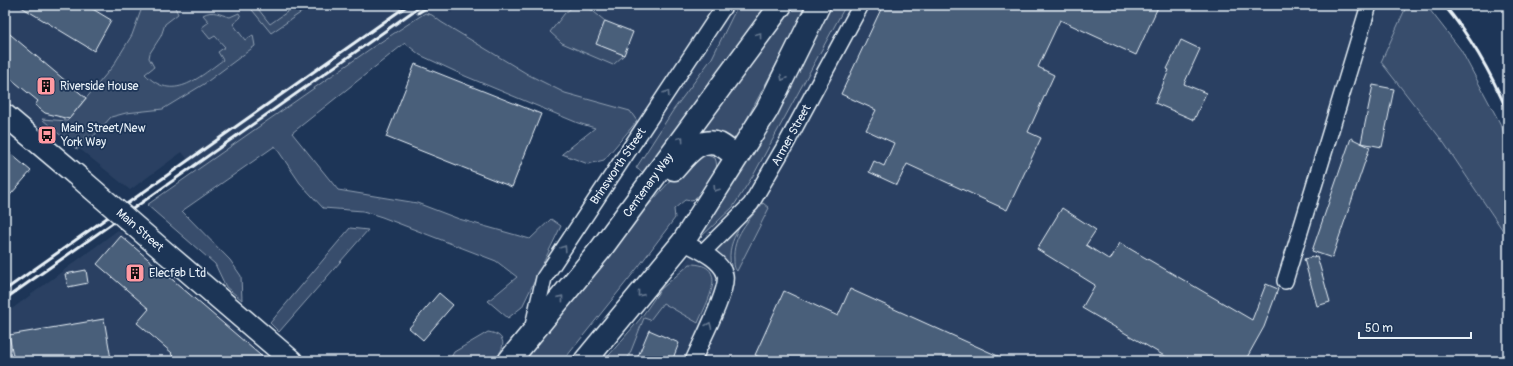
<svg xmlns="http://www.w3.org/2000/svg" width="1513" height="366" font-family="Pangolin,sans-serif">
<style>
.built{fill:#2a4162}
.green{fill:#374d6c;stroke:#909fb2}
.building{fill:#495e7a;stroke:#e8f1f8}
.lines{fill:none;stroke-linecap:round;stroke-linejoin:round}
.street-casing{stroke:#e8f1f8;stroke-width:18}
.secondary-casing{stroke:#e8f1f8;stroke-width:24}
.primary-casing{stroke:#e8f1f8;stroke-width:25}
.street{stroke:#1d3557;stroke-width:15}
.secondary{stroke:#1d3557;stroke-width:21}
.primary{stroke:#1d3557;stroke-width:22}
.rail{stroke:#e8f1f8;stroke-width:3}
.secondary-bridge-casing{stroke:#e8f1f8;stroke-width:24;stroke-linecap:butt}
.secondary-bridge{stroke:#1d3557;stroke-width:21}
.oneway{stroke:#64778f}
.labels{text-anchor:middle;stroke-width:3.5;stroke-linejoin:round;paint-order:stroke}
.poi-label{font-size:12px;fill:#e8f1f8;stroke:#1d3557;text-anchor:start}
.street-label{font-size:12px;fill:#e8f1f8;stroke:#1d3557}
</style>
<rect width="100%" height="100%" fill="#1d3557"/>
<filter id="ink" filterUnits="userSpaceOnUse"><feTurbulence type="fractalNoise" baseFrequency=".025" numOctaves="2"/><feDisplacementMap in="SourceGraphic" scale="8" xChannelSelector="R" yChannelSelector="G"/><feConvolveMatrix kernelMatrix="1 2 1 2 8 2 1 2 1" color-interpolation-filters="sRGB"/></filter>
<g filter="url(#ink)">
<path class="built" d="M5 5H447L451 13 456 5H1407L1381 62 1444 143 1506 235 1508 241V361H627L644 317 742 186 629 132 405 43 275 146 211 190 182 152 130 190 64 136 38 130 5 101Z
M118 230 272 361H5V314Z"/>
<path class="green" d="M143 5H174L178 14 165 24 161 36 150 53 149 58 154 67 145 74C173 103 198 78 223 60L218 52 225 47 215 36 210 39 201 28 209 22 203 15C213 9 220 15 230 17L239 13 241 17 233 24 245 40 253 35 255 46 204 84 163 109 126 113 111 117 92 138 86 136 78 149 75 148 42 119 67 121 69 119 113 66 132 35Z
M248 5H255L270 24 297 5H312L271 33Z
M738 5H771L644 173 636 168 674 109 712 58Z
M793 5H808L735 141 725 135 694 138Z
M831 5H846L754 174 733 207 701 237 699 235C750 162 791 84 831 5Z
M1407 5H1426L1461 50 1502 127 1508 149V241L1506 235 1444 143 1381 62Z
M574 6 588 7 605 21 597 44 624 55 613 65 562 43 550 32 565 13Z
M425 13 432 15 441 22 529 75 565 93 630 111 637 121 604 160 588 164 562 154 595 128 578 123 465 76 420 55 405 43 292 133 338 190 417 203 459 219 530 239 551 219 561 226 522 307 508 318 488 301 517 277 496 261 382 217 363 211 323 208 300 183 275 146 182 211 230 260 241 276 242 300 226 287 215 264 147 205 370 49Z
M704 154 715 158C722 175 703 190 692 201L685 200 674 209 675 218 639 266 563 361H521L629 227 679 171Z
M763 203 769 208 737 271C734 268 734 264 734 260 732 236 749 220 763 203Z
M738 226 739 228C732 241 728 251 731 266L713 250Z
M350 228 368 230 279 332 270 323Z
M690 264C731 264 706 303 698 323L663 303 650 320 644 318 627 361H604L640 319 661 289Z
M488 332C508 335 505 347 495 361H449L454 352Z"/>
<path class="building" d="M18 5H86L111 20 94 51Z
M883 5H1159L1136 55 1060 20 1038 67 1054 75 1028 132 1041 138 1007 210 907 164 897 185 869 172 874 161 884 166 894 143 866 130 876 110 841 94Z
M605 21 633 32 624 55 596 44Z
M5 30 86 98 69 119 45 113 35 105 38 101 5 74Z
M1181 40 1200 49 1184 84 1206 93 1194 120 1155 103 1169 70 1167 69Z
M415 64 541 114 512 187 386 137Z
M1373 85 1394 89 1382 147 1361 143 1370 147 1332 258 1312 251 1351 138 1361 143Z
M5 149 31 171 5 201Z
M1062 208 1096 230 1086 245 1110 260 1120 243 1252 320 1266 284 1278 289 1264 327 1245 361H1173L1082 308 1095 285 1037 249Z
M121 236 174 281 267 361H178L171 354 172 353 137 323 149 309 97 264Z
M1317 256 1330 302 1317 306 1304 259Z
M86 270 88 283 68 287 65 274Z
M850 289 1009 361H768L755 355 784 291 838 316Z
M439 293 453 305 423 340 409 328Z
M104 319 111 359 100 361H14L9 335Z
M649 330 679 343 672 361H636Z"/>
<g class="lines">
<defs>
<path id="street" d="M683 242C696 249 721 259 725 275 729 290 700 344 693 361
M703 252 751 204 786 144 861 5
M1285 281 1369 5
M532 330 544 278 725 5"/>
<path id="secondary" d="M5 115 75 174
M166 253 292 361"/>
<path id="primary" d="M674 169C685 157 699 136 719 144 725 147 731 153 737 156
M509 361 601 249 781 5
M585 361 683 242 767 110 819 5"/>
</defs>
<use href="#street" class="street-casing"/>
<use href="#secondary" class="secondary-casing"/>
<use href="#primary" class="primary-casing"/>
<use href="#street" class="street"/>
<use href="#secondary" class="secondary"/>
<use href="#primary" class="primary"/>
<path class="rail" d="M1444 5C1471 37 1492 75 1508 113
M418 13 431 5
M5 290 408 5
M5 299 422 5"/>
<defs>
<path id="secondary-bridge" d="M75 174 166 253"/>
</defs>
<use href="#secondary-bridge" class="secondary-bridge-casing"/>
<use href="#secondary-bridge" class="secondary-bridge"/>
</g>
<defs><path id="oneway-chevron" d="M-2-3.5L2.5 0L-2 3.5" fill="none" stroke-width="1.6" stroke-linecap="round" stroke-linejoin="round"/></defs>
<g class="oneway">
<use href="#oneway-chevron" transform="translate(759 35) rotate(-53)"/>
<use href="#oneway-chevron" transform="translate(783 78) rotate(117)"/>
<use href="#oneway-chevron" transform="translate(667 93) rotate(-56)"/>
<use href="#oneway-chevron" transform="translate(681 139) rotate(-54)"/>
<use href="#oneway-chevron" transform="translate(716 189) rotate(123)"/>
<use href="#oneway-chevron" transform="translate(564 248) rotate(-57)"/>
<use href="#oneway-chevron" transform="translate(640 294) rotate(129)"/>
<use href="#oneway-chevron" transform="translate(561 298) rotate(-51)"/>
<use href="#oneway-chevron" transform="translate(709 325) rotate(-67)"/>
</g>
</g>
<defs>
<symbol id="building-square" viewBox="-11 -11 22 22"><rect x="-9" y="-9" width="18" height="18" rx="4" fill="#ff9aa2" stroke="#1d3557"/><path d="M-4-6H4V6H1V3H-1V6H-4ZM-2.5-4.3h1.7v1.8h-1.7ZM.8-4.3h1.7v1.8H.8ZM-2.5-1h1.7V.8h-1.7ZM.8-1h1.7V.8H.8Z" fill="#111"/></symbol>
<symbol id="bus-square" viewBox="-11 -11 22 22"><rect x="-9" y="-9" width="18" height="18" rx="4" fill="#ff9aa2" stroke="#1d3557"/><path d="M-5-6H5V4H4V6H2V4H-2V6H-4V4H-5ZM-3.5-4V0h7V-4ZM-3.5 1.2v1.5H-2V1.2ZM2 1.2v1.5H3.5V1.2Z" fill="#111"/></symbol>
</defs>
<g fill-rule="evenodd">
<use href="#building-square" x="35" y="75" width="22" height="22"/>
<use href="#bus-square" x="36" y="124" width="22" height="22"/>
<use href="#building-square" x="124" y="262" width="22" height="22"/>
</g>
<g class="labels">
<g class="poi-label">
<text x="60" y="90">Riverside House</text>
<text x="61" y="132">Main Street/New<tspan x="61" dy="14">York Way</tspan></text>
<text x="149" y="277">Elecfab Ltd</text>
</g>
<g class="street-label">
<text transform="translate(791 135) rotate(-61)" y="4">Armer Street</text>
<text transform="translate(618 166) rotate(-56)" y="4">Brinsworth Street</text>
<text transform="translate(648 185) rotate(-54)" y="4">Centenary Way</text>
<text transform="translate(140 230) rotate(41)" y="4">Main Street</text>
</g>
</g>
<rect width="1513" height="366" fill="none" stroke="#1d3557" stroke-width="20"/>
<rect x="10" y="10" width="1493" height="346" fill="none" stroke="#e8f1f8" stroke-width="1.5" filter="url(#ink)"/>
<path d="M1359 332v6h112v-6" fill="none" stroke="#e8f1f8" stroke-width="2"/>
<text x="1365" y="332" font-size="12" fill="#e8f1f8" stroke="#1d3557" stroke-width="3" paint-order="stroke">50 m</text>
</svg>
